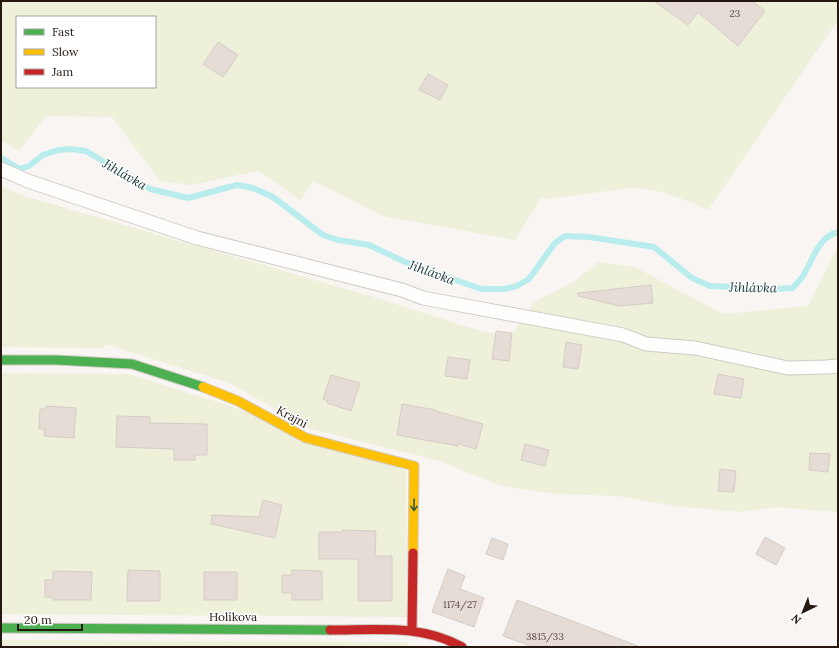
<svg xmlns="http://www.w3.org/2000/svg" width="839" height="648" font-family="Lora,serif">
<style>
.green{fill:#eff0da;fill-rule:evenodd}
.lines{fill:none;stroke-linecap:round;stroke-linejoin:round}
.stream{stroke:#b9eded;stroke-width:6}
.building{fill:#e6dcd6;stroke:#d4ccc7}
.lane-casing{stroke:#d1cac5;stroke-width:15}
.fast-casing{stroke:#d1cac5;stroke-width:11}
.slow-casing{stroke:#d1cac5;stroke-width:11}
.jam-casing{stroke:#d1cac5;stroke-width:11}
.lane{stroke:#fefefd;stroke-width:13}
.fast{stroke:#4caf50;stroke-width:9}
.slow{stroke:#ffc107;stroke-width:9}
.jam{stroke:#c62828;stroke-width:9}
.oneway{stroke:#365c2d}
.labels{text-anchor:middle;stroke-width:3;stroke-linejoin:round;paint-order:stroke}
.number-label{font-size:10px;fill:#564b44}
.street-label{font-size:12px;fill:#241810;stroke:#fff}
.water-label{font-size:13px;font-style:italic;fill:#0f3536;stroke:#fff}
</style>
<rect width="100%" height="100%" fill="#f8f5f3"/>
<path class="green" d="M1 1H838V20L708 210C684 199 659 188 631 188L546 199 541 198 515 240 383 216 314 181 300 200 259 171 191 185 160 181 112 117 46 116 19 151 1 141ZM17 17H155V87H17Z
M1 187 24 196 374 297 483 332 512 335 534 302 574 282 598 262 635 267 723 314 808 306 838 246V512L776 507 740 512 674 506 618 496 557 494 501 486 440 461 311 429 229 383 105 344 104 348 1 347Z
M1 373 128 374 231 406 406 471 407 617 1 614Z
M1 640 408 642V646L419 647H1Z"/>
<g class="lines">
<path class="stream" d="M1 158 20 169 29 166 43 155 58 150 71 149 86 151 150 189 188 198 237 185 253 188 273 197 323 235 338 240 369 245 405 262 481 289H505L517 286 529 279 555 243 565 236 589 237 654 247 692 278 710 286 776 289 793 288C796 284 800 280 803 276 813 260 818 237 838 232"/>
</g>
<path class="building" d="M654 1H752L765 11 738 46 698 12 688 25Z
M218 42 238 55 223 77 203 64Z
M428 74 448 85 440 100 419 90Z
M651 285 653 303 619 306 578 296V293Z
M496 331 512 333 509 361 492 359Z
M566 342 582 345 578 369 563 367Z
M448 357 470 360 467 379 445 376Z
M718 374 744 379 741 398 714 394Z
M331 375 360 383 351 411 327 403 328 401 323 399Z
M402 404 436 410V411L483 424 476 449 459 444 458 446 397 435Z
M46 406 76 408 74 438 44 436 45 429H39L40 409H46Z
M117 416 150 417V423L207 424V455H195V460H174V449L116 447Z
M525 444 549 450 545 466 521 460Z
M810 453 830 454 828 472 809 470Z
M720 469 736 471 734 492 718 491Z
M263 500 282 505 275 538 211 524 212 515 259 517Z
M342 530 376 531 375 556H392V601H358V559H319V532H342Z
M765 537 785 548 776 565 756 554Z
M492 538 508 544 503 560 486 554Z
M448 569 465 576 460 589 484 598 474 627 432 612Z
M128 570 160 571V601H127Z
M292 570 322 571V600H292V593H282V575H292Z
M53 571 92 572 91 600H53V597H45V580H53Z
M204 572H237V600H204Z
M517 600 638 646V647H533L503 636Z"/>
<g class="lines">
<defs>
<path id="lane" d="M1 169 28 181 197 238 402 290 423 298 623 335 646 344 695 348 788 368 826 367 838 366"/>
<path id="fast" d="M1 360H56L132 364 203 387
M1 628 330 630"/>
<path id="slow" d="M203 387 238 401 306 438 414 466 413 553"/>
<path id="jam" d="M330 630C375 630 422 624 462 647
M412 630 413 553"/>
</defs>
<use href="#lane" class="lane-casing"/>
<use href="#fast" class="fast-casing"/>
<use href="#slow" class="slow-casing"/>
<use href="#jam" class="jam-casing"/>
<use href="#lane" class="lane"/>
<use href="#fast" class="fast"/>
<use href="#slow" class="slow"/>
<use href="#jam" class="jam"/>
</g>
<defs><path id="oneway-shaft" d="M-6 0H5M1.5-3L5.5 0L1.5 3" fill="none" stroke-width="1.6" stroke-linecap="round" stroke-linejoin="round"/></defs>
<use class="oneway" href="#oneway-shaft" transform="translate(414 505) rotate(91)"/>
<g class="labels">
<g class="number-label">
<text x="735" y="17">23</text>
<text x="460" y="608">1174/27</text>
<text x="545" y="640">3815/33</text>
</g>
<g class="street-label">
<text transform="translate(292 417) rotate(28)" y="4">Krajní</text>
<text x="233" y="621">Holíkova</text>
</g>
<g class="water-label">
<text transform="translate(125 174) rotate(30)" y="5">Jihlávka</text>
<text transform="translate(432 272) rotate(20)" y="5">Jihlávka</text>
<text transform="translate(753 287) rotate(1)" y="5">Jihlávka</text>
</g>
</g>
<rect width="839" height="648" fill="none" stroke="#241810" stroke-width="4"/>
<rect x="16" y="16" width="140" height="72" fill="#ffffff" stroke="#a7a39f"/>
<rect x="24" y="29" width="20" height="6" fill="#4caf50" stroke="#a7a39f"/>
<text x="52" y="36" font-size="12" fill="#241810">Fast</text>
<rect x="24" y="49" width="20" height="6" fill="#ffc107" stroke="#a7a39f"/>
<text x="52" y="56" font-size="12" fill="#241810">Slow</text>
<rect x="24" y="69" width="20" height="6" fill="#c62828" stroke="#a7a39f"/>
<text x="52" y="76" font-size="12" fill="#241810">Jam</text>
<g transform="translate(803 612) rotate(223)" stroke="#ffffff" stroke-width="3" paint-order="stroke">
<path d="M0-3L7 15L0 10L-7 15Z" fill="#241810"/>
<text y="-6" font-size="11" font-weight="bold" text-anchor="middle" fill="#241810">N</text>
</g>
<path d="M18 624v6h64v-6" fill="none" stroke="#241810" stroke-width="2"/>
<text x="24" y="624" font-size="12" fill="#241810" stroke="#ffffff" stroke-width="3" paint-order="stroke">20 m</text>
</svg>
